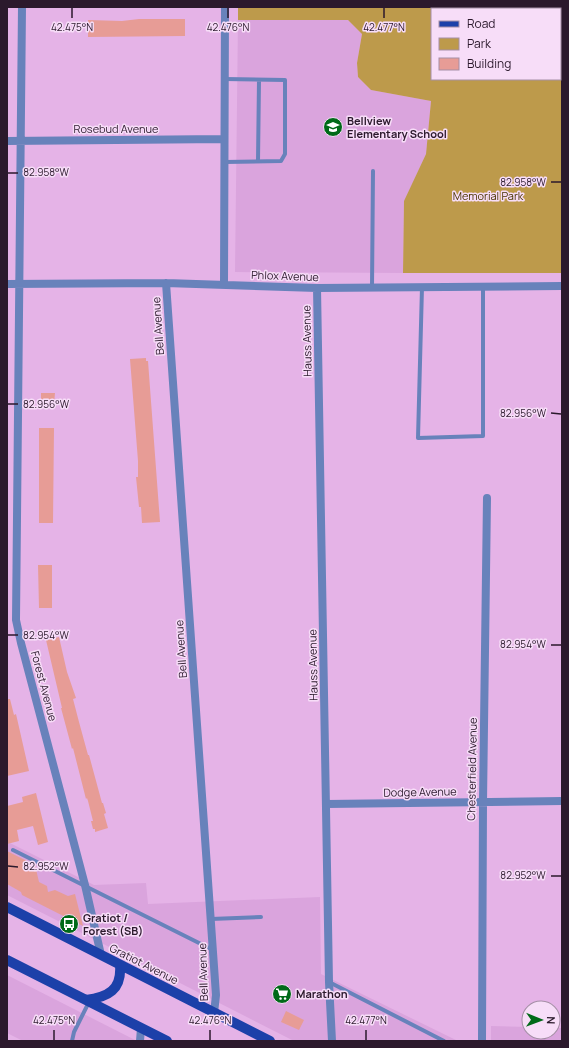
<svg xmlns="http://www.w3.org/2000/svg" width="569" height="1048" font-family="Manrope,sans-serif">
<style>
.built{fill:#daa4dd}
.green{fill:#bd9a4b;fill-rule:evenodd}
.building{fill:#e79c96}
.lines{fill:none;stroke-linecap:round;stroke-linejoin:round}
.service{stroke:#6882bb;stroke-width:4}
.minor{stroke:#6882bb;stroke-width:8}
.primary{stroke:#1c40a9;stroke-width:10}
.ticks{fill:none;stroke:#2b192c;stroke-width:1.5}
.labels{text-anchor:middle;stroke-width:3;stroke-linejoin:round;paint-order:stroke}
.poi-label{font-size:11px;font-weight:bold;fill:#2b192c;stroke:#f7ddf8;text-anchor:start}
.street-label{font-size:11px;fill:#2b192c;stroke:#f7ddf8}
.park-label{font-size:11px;fill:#483400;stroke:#f7ddf8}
.ticks-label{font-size:10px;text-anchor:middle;fill:#2b192c;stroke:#f7ddf8;stroke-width:3;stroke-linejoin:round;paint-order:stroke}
</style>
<rect width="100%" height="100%" fill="#e5b3e7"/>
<path class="built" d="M238 20H348L362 34 357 63 358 77 371 90 431 101 426 154 404 202 403 273 235 272Z
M7 832 10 843 94 885 146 883 148 904 320 897 321 974 458 1041H294L7 895Z
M7 975 137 1041H23L7 1033Z
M491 1026 529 1027V1032H553V1028H562V1041H491Z"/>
<path class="green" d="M238 7H562V273H403L404 201 426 154 431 101 371 90 358 77 357 63 362 34 348 20H238ZM432 9H560V79H432Z"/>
<path class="building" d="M139 19H185V36L88 37V20L122 21Z
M146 358V361H148L160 522 142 523 141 507H139L136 477H138V461L130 359Z
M41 393H55L54 404H41Z
M39 428H54L53 523H39Z
M38 565H52V608H39Z
M59 637 67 672 76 698 73 699 79 722 88 755H89L102 803H103L106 813 104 814 108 828 95 832V829H93L91 821H93L88 801 87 798 86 799 73 748 72 749 61 708H62L46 640Z
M7 699H10L14 715 16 714 29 771 7 776Z
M36 793 48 842 38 845 33 826 17 830 19 841 7 844V806L23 802 22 797Z
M7 851 35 865 39 882 47 886 48 892 55 890 68 896 75 894 83 926 22 895 21 892 7 884Z
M286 1011 304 1020 299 1030 281 1022Z"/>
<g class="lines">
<path class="service" d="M258 161 259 80
M225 162 281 161 285 154V80L225 79
M422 287 418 438 483 436V287
M372 288 373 171
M13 850 213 950
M211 919 261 917
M329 982 444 1041
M72 1041 74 1032 89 1002"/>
<path class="minor" d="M22 7 16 620 21 643 85 885 101 955
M7 141 224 139
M166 283 216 995 214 1013
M7 284 166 283 317 288 562 286
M224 285 225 7
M317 288 329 982 332 1041
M327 804 562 801
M140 1041 141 1028
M482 1041 483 802 487 498"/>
<path class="primary" d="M7 907 270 1041
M7 960 167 1041
M86 1000C108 997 122 990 120 965"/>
</g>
<path class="ticks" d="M72 18V8M228 18V8M384 18V8M8 173H18M551 182H561M8 404H18M551 413 561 414M8 635H18M551 645H561M8 866 18 867M551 876H561M54 1040V1030M210 1040V1030M366 1040V1030"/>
<defs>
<symbol id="school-disc" viewBox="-11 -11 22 22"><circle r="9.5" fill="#006a18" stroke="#f7ddf8"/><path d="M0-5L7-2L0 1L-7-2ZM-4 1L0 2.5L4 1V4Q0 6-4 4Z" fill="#fff"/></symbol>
<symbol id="bus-disc" viewBox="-11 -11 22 22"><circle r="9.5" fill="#006a18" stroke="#f7ddf8"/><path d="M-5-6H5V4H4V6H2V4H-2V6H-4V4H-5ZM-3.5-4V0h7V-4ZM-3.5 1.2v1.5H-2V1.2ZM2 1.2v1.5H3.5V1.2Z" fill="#fff"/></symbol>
<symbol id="supermarket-disc" viewBox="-11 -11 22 22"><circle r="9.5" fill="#006a18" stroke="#f7ddf8"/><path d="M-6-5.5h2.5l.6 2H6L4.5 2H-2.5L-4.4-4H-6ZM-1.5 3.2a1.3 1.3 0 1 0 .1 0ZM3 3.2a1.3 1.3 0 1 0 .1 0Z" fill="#fff"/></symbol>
</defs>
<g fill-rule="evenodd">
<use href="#school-disc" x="322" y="116" width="22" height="22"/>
<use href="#bus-disc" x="58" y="913" width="22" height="22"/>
<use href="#supermarket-disc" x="271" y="983" width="22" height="22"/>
</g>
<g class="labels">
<g class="poi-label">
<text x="347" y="125">Bellview<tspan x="347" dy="13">Elementary School</tspan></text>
<text x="83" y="922">Gratiot /<tspan x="83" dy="13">Forest (SB)</tspan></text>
<text x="296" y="998">Marathon</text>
</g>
<g class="street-label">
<text x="116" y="133">Rosebud Avenue</text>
<text transform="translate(285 276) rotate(2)" y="4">Phlox Avenue</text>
<text transform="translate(158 326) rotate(-94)" y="4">Bell Avenue</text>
<text transform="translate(307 341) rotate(-91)" y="4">Hauss Avenue</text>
<text transform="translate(181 649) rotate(-94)" y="4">Bell Avenue</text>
<text transform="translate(313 665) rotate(-91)" y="4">Hauss Avenue</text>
<text transform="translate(44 686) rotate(75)" y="4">Forest Avenue</text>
<text transform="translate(472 769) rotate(-89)" y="4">Chesterfield Avenue</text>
<text transform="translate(420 792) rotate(-1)" y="4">Dodge Avenue</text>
<text transform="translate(144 964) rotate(27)" y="4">Gratiot Avenue</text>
<text transform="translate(203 972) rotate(-92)" y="4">Bell Avenue</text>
</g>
<g class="park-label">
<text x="488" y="200">Memorial Park</text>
</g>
</g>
<g class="ticks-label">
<text x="72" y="31">42.475°N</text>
<text x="228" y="31">42.476°N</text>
<text x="384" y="31">42.477°N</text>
<text x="46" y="176">82.958°W</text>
<text x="523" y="186">82.958°W</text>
<text x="46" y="408">82.956°W</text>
<text x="523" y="417">82.956°W</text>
<text x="46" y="639">82.954°W</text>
<text x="523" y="648">82.954°W</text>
<text x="46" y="870">82.952°W</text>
<text x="523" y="879">82.952°W</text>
<text x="54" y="1024">42.475°N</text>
<text x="210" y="1024">42.476°N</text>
<text x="366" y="1024">42.477°N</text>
</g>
<rect width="569" height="1048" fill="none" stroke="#2b192c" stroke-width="16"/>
<rect x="431" y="8" width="130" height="72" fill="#f7ddf8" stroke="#a58fa6"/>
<rect x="439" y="21" width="20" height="6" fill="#1c40a9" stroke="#a58fa6"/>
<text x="467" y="28" font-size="12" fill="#2b192c">Road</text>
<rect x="439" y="38" width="20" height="12" fill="#bd9a4b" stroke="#a58fa6"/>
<text x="467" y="48" font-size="12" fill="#2b192c">Park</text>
<rect x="439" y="58" width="20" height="12" fill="#e79c96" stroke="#a58fa6"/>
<text x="467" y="68" font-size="12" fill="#2b192c">Building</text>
<g transform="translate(541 1020) rotate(91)"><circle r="19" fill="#f7ddf8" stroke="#a58fa6"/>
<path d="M0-3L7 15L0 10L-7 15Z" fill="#006a18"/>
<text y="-6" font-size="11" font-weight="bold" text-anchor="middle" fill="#2b192c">N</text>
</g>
</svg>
